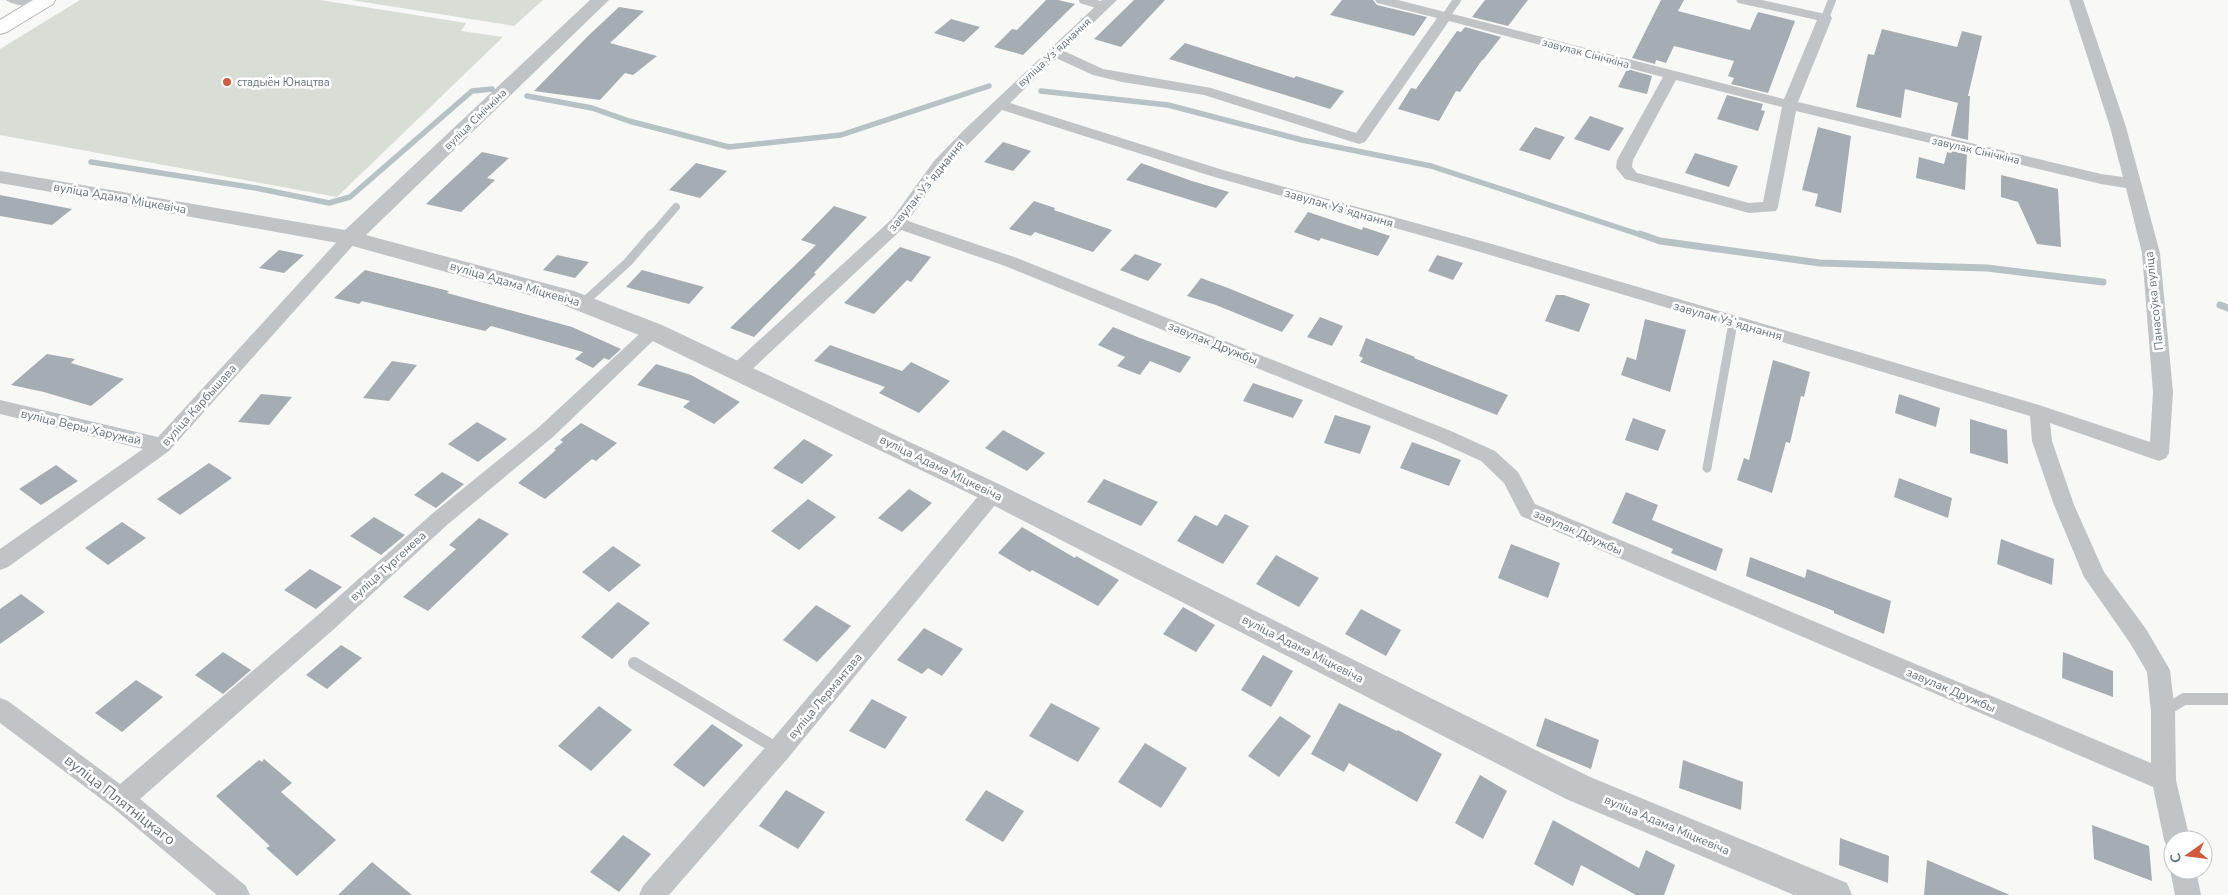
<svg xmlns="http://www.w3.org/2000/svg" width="2228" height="895" font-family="'Nunito Sans',sans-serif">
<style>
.green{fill:#d8ddd6}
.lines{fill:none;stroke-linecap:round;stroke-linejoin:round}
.stream-far1{stroke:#b7c2c5;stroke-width:5.5}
.stream{stroke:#b7c2c5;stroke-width:7}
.building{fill:#a6adb2}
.primary-casing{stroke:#b4b8bb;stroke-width:2}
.service-far2{stroke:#c0c4c7;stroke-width:8}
.service-far1{stroke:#c0c4c7;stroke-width:9}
.service{stroke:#c0c4c7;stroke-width:12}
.minor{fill:#c0c4c7;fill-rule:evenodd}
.tertiary{fill:#c0c4c7;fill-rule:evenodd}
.primary{fill:#fff;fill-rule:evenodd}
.poi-dot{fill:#cf5c3f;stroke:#fff;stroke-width:2}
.labels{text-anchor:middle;stroke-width:5;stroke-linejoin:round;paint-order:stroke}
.far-street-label{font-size:11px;fill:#66747d;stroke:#fff}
.far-poi-label{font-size:11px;fill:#66747d;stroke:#fff;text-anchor:start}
.street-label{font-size:12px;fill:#66747d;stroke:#fff}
.near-street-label{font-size:15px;fill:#66747d;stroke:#fff}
</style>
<rect width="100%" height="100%" fill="#f8f8f6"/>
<path class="green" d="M80 0H320L466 23 461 31 503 37 337 197 0 135V49Z
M351 0H543L514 26Z"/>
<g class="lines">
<path class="stream-far1" d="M1041 91 1168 105 1302 140 1431 166 1644 236
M527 96 592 108 629 121 729 147 841 135 989 86
M91 162 256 188 329 203 350 197 472 91 492 89"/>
<path class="stream" d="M1640 234 1660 241 1820 263 1987 268 2103 282
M2220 305 2228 308"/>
</g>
<path class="building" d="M1046 0H1058L1075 4 1023 55 994 47 1012 29 1017 30Z
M1134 0H1165L1121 47 1094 39Z
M1342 0H1373L1377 5 1427 17 1414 36 1330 15Z
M1485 0H1528L1508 26 1472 17Z
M1661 0H1684L1678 11 1750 30 1758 12 1795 21 1768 93 1731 84 1734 78 1728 76 1734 61 1674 46 1666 63 1656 60 1655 64 1632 58Z
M619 7 644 11 610 43 657 56 633 75 625 73 600 100 534 91 589 35Z
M951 19 980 27 964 42 934 33Z
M1465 27 1501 37 1483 60H1482L1460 92 1456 91 1439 121 1398 109 1411 88 1416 89 1457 31 1461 32Z
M1882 29 1957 47 1962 31 1982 36 1968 96H1970L1968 140 1951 136 1958 103 1905 89 1901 118 1856 107 1868 54 1874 55Z
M1185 43 1294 78 1296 76 1344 91 1330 109 1169 59Z
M1627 69 1652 76 1647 94 1618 87Z
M1727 95 1763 104 1761 110 1765 111 1758 131 1717 119Z
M1590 116 1624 128 1609 151 1574 139Z
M1535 127 1565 137 1550 160 1519 150Z
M1818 127 1851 136 1841 213 1815 206 1818 194 1802 190Z
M1003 142 1031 151 1013 171 984 162Z
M1948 149 1967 154 1965 190 1916 178 1919 157 1944 164Z
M482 152 509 158 487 178 495 180 461 212 426 204Z
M1695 153 1738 166 1729 187 1685 173Z
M696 163 727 171 700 198 669 190Z
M1141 163 1192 181 1229 192 1216 208 1126 180Z
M2001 175 2058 189 2061 247 2037 244 2018 202 2001 197Z
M0 195 72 209 52 225 0 216Z
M1034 201 1055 208 1054 210 1112 230 1093 252 1035 232 1031 236 1009 229Z
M834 206 867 217 814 273 816 274 754 337 730 328 816 245 801 240Z
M1308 212 1362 230 1363 227 1390 236 1378 256 1321 238 1319 241 1294 232Z
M900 247 931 257 911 282 907 280 874 314 844 303Z
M279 250 304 255 284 273 259 268Z
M1135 254 1162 264 1148 281 1120 270Z
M557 255 589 262 575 278 543 270Z
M1437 255 1463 263 1453 280 1428 271Z
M365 270 449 291 447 293 572 327 621 349 609 360 604 358 593 368 575 359 583 352 491 326 485 331 362 301 359 304 334 298Z
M642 270 704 287 689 304 626 287Z
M1201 278 1228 288 1294 315 1282 332 1216 305 1187 296Z
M1556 295H1564L1590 304 1579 332 1545 321Z
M1320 317 1343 326 1332 346 1307 337Z
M1645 319 1686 330 1670 392 1621 375 1627 357 1636 360Z
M1113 327 1140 338 1191 357 1180 373 1150 361 1140 375 1117 366 1125 357 1098 345Z
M1366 338 1415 357 1414 358 1508 395 1497 415 1360 362 1363 358 1359 356Z
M830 345 902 371 911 362 950 381 919 413 879 393 885 387 814 361Z
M47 354 75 359 71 363 124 379 91 406 44 392 11 385Z
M1773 360 1810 372 1804 397 1801 396 1790 443 1786 442 1772 493 1737 480 1744 458 1749 460Z
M392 361 417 365 389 401 363 398Z
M656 364 691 375 740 402 714 424 683 407 690 401 637 385Z
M1253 383 1303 400 1293 418 1243 401Z
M261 394 292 397 269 425 238 422Z
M1899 394 1940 408 1936 427 1895 413Z
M1335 415 1371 426 1360 454 1324 443Z
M1633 418 1666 430 1658 451 1625 440Z
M1970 419 2007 430 2008 464 1970 453Z
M477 422 507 439 478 462 448 444Z
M581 423 617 443 596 461 592 459 545 499 518 483 556 450 554 449 563 442 560 440Z
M1003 430 1045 453 1027 471 985 448Z
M804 439 833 455 802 484 773 468Z
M1412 442 1461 460 1449 486 1400 468Z
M209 463 232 478 180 515 157 499Z
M56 465 78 481 41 505 19 489Z
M442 472 464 484 436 508 414 495Z
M1899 478 1952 498 1948 518 1894 497Z
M1104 479 1158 502 1141 526 1087 502Z
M909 489 932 503 902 532 878 518Z
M1626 492 1658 505 1652 520 1723 549 1716 571 1671 553 1673 549 1612 523Z
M808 499 836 517 799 550 771 531Z
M1225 514 1249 526 1223 564 1177 541 1195 515 1217 526Z
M374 517 405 535 381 555 350 536Z
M479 518 509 534 428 611 403 597 456 549 449 545Z
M122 522 146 538 108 565 85 548Z
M1022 527 1075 558 1076 556 1119 580 1098 606 1032 570 1030 572 998 553Z
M2001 539 2054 559 2052 585 1997 564Z
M1511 544 1560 563 1548 598 1498 578Z
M613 546 641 565 609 592 582 572Z
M1276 555 1319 578 1299 607 1256 584Z
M1750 557 1805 578 1807 569 1891 601 1884 634 1834 613V611L1746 576Z
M310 569 342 587 316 609 284 590Z
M21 594 45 612 0 644V609Z
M618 602 650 623 612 659 581 637Z
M816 605 851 626 817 662 783 640Z
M1183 607 1215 625 1196 652 1163 634Z
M1361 609 1401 630 1386 656 1345 634Z
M924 628 963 649 942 676 928 668 922 674 897 660Z
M341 645 362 658 327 689 306 675Z
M223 652 251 670 223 694 195 675Z
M2063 652 2113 671V697L2062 678Z
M1263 655 1293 671 1271 707 1241 690Z
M136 680 163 697 122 732 95 713Z
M872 699 907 717 885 749 849 731Z
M1051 703 1100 728 1078 762 1029 736Z
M1339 703 1397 731 1398 730 1442 754 1417 802 1349 763 1344 772 1311 754Z
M599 706 632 730 591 771 558 746Z
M1280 716 1311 736 1279 777 1248 756Z
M1545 718 1599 740 1591 769 1536 746Z
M712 724 743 745 704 787 673 765Z
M1145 743 1187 768 1161 808 1118 782Z
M264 759 292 783 281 792 336 840 297 876 266 848 270 846 216 796 259 760 262 762Z
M1683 760 1743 782 1741 810 1679 788Z
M1480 775 1507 791 1483 839 1455 823Z
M786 790 825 812 798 849 759 826Z
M986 790 1024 811 1003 842 965 820Z
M1553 820 1639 868 1646 850 1675 865 1664 895H1636L1581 865 1573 886 1534 864Z
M2092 825 2149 846 2152 881 2094 859Z
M623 835 651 854 619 892 590 872Z
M1840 838 1889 856 1888 883 1839 865Z
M1927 860 2010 895H1924Z
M372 862 412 895H338Z"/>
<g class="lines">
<defs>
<path id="primary" d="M33 0H55L53 4 7 32 0 34V20Z"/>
</defs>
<use href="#primary" class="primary-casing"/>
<path class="service-far2" d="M1083 0 1103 6
M1446 16 1457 0
M1825 18 1832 0
M651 236 676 207"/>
<path class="service-far1" d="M583 303 628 262 652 234
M1707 468 1733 323"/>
<path class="service" d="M634 663 779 750
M2163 712 2184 699H2228"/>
<path class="minor" d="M6 0H45L48 3C42 9 12 6 6 0Z
M1102 0H1117L1064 51 1103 69 1211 88 1356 133 1437 18 1377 3 1375 0H1398L1784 99 1817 20 1738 3 1736 0H1762L1830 15 1832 18 1798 102 2101 174 2123 177 2110 127 2069 0H2083L2126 127 2160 253 2173 392 2169 453 2166 458 2159 461 2050 423 2052 441 2074 505 2104 572 2146 629 2170 670 2175 712 2176 780 2190 840H2173V851L2168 849 2164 840 2153 787 1521 516 1504 483 1481 461 1437 441 1005 266 901 230 745 376 738 378 731 376 729 371 731 366 892 219 934 161 964 130ZM1449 21 1663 77 1617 160 1616 168 1625 179 1749 213 1776 211 1778 207 1796 111 2101 184 2126 188 2142 253 2153 392 2150 442 2039 405 1492 244 1223 170 1010 103 1056 58 1093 75 1122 82 1204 95 1359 144 1365 142ZM1676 80 1782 107 1763 202 1749 203 1675 183 1637 173 1632 167 1633 160ZM1002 110 1211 176 1480 252 2030 416 2032 441 2054 505 2084 577 2130 643 2147 672 2151 712V763L1535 504 1518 472 1495 451 1451 431 1017 258 908 221 946 167Z
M350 233 356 234 358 238 356 242 169 451 8 567 0 570V549L143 449 0 414V400L158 437 344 234Z
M653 325 659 327 662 331 659 335 553 437 447 525 334 629 140 799 246 886 250 895H217L112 807 0 723V698L8 701 120 784 318 615 433 513 539 427 647 327Z
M993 485 1000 487 1003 493 1000 499 788 758 669 895H639L643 886 770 742 986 487Z
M2173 863V870H2196L2201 895H2175L2170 870Z"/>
<path class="tertiary" d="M590 0H609L366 235 574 291 662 325 1003 486 1590 777 1847 883 1852 895H1794L1566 799 983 500 644 337 558 303 349 245 0 183V171L345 230Z"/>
<use href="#primary" class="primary"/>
</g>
<circle class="poi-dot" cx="227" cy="82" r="5"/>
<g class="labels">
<g class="far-street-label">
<text transform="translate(1054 52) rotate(-43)" y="4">вуліца Узʼяднання</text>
<text transform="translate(1586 53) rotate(15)" y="4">завулак Сінічкіна</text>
<text transform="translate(475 119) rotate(-44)" y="4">вуліца Сінічкіна</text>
<text transform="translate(1976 150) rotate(13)" y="4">завулак Сінічкіна</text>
</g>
<g class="far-poi-label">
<text x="237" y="86">стадыён Юнацтва</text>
</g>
<g class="street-label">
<text transform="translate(926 186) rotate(-51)" y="4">завулак Узʼяднання</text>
<text transform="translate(120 198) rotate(10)" y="4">вуліца Адама Міцкевіча</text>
<text transform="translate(1339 208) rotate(16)" y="4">завулак Узʼяднання</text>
<text transform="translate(515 284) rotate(16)" y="4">вуліца Адама Міцкевіча</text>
<text transform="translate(2154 301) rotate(-96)" y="4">Панасоўка вуліца</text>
<text transform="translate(1728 321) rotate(16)" y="4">завулак Узʼяднання</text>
<text transform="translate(1213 343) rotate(22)" y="4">завулак Дружбы</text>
<text transform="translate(199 405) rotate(-48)" y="4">вуліца Карбышава</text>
<text transform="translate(81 427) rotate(13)" y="4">вуліца Веры Харужай</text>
<text transform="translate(941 468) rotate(26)" y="4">вуліца Адама Міцкевіча</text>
<text transform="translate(1578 532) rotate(24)" y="4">завулак Дружбы</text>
<text transform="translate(388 566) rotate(-42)" y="4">вуліца Тургенева</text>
<text transform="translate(1303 649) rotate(27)" y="4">вуліца Адама Міцкевіча</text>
<text transform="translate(1951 690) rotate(23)" y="4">завулак Дружбы</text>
<text transform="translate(825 696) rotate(-50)" y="4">вуліца Лермантава</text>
<text transform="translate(1667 825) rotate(23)" y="4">вуліца Адама Міцкевіча</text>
</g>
<g class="near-street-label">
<text transform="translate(120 800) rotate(38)" y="5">вуліца Плятніцкаго</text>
</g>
</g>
<g transform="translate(2188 855) rotate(256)"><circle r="24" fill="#ffffff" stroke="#c2c7cb"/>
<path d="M0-4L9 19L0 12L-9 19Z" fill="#cf5c3f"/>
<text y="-8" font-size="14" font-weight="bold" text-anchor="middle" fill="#66747d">С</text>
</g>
</svg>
